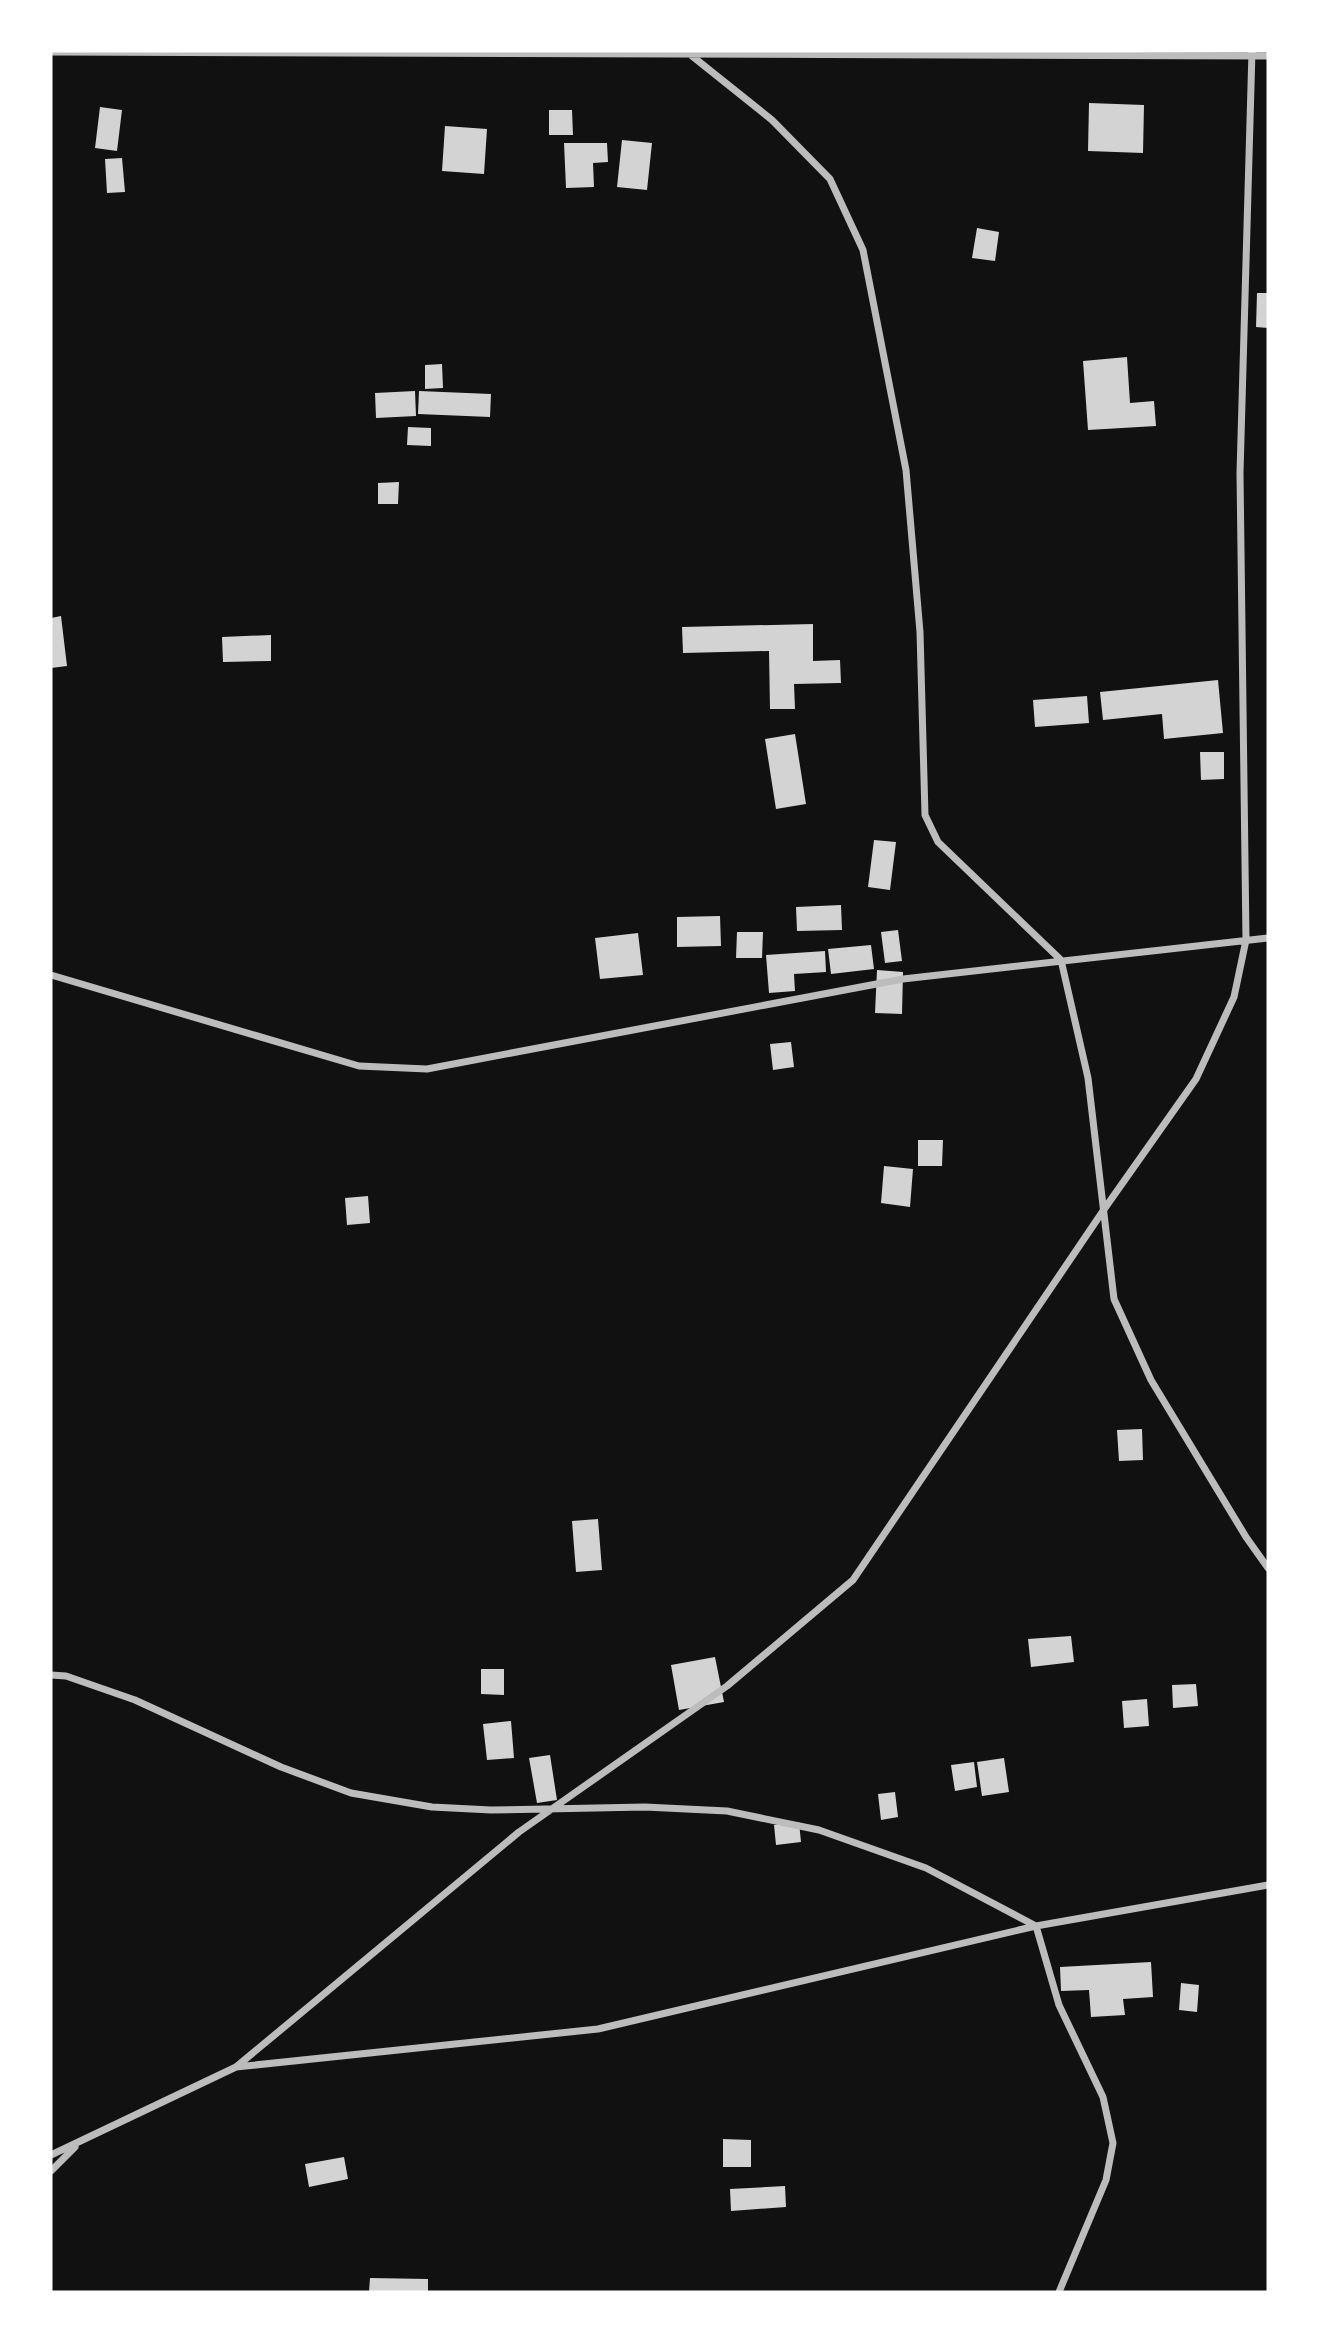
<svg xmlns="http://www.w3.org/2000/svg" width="1319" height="2343" font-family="'Libre Baskerville',serif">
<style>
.building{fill:#d3d3d3}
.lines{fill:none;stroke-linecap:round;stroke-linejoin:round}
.minor{stroke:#bcbcbc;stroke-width:7}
</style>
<rect width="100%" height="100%" fill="#111"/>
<path class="building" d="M1089 103 1144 105 1143 153 1088 151Z
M100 107 122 110 117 151 95 148Z
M549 110H572L573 135H549Z
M445 126 487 129 484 174 442 171Z
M622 140 652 143 647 190 617 187Z
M564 143H607L608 162 593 163 594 187 566 188Z
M122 158 125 192 107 193 105 159Z
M977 228 999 232 995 261 972 258Z
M1257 293H1268V328L1256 327Z
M1127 357 1130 403 1154 401 1156 426 1088 430 1083 361Z
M442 364 443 388 425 389V365Z
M415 391 416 416 376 418 375 393Z
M419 391 491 394 490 417 418 414Z
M408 427 431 428V446L407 445Z
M399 482 398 504H378V483Z
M61 616 67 666 51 668V618Z
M813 624V661L840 660 841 683 794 684 795 709H770L769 651 683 653 682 627Z
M271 635V661L223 662 222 637Z
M1218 680 1223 733 1164 739 1162 714 1103 720 1100 692Z
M1087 696 1089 723 1035 727 1033 700Z
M795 734 806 804 776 809 765 739Z
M1200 752H1224V779L1201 780Z
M874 840 896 842 890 890 868 887Z
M841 905 842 930 797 931 796 907Z
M720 916 721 946 677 947V917Z
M898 930 902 961 885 963 881 932Z
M737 932H763L762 958H736Z
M638 933 643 975 600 979 595 938Z
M871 945 874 969 831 974 828 949Z
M825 951 826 972 794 974 795 991 769 993 766 955Z
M877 970 903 972 902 1014 875 1013Z
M791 1042 794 1067 773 1070 770 1044Z
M918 1140H943L942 1166H918Z
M884 1166 913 1169 910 1207 881 1203Z
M368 1196 370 1223 347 1225 345 1198Z
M1142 1429 1143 1460 1119 1461 1117 1430Z
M598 1519 602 1570 576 1572 572 1521Z
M1071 1636 1074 1662 1031 1667 1028 1639Z
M715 1657 724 1702 679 1710 671 1665Z
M481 1669H504V1695L481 1694Z
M1196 1684 1198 1706 1173 1708 1172 1685Z
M1147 1699 1149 1726 1124 1728 1122 1701Z
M511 1721 514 1758 487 1760 483 1724Z
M550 1755 557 1800 537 1803 529 1758Z
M1004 1758 1009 1792 982 1796 977 1762Z
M974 1762 977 1787 955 1791 951 1765Z
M895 1792 898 1817 881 1820 878 1794Z
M799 1822 801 1842 776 1845 774 1825Z
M1151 1962 1153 1997 1123 1999 1125 2015 1091 2017 1089 1990 1061 1991 1060 1967Z
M1181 1983 1199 1985 1197 2012 1179 2010Z
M723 2139 751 2140V2167H723Z
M344 2157 348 2179 309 2187 305 2164Z
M785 2186 786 2207 731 2211 730 2189Z
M370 2278 428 2279V2292H369Z"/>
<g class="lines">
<path class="minor" d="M51 52 1268 56
M692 56 772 120 830 179 863 250 906 470 920 632 925 815 938 842 1061 960 1088 1078 1114 1299 1151 1380 1246 1537 1268 1568
M51 975 359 1066 427 1069 903 979 1268 938
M51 1675 66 1676 135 1700 281 1767 351 1793 432 1807 491 1810 645 1807 727 1811 819 1830 926 1868 1036 1926 1059 2005 1103 2097 1113 2143 1106 2180 1059 2292
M236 2067 598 2029 1036 1926 1268 1885
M51 2155 236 2067 519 1832 727 1686 853 1580 1105 1208 1196 1079 1234 997 1246 940 1240 473 1252 51
M51 2171 75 2147"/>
</g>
<rect width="1319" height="2343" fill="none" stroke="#ffffff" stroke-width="105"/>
</svg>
